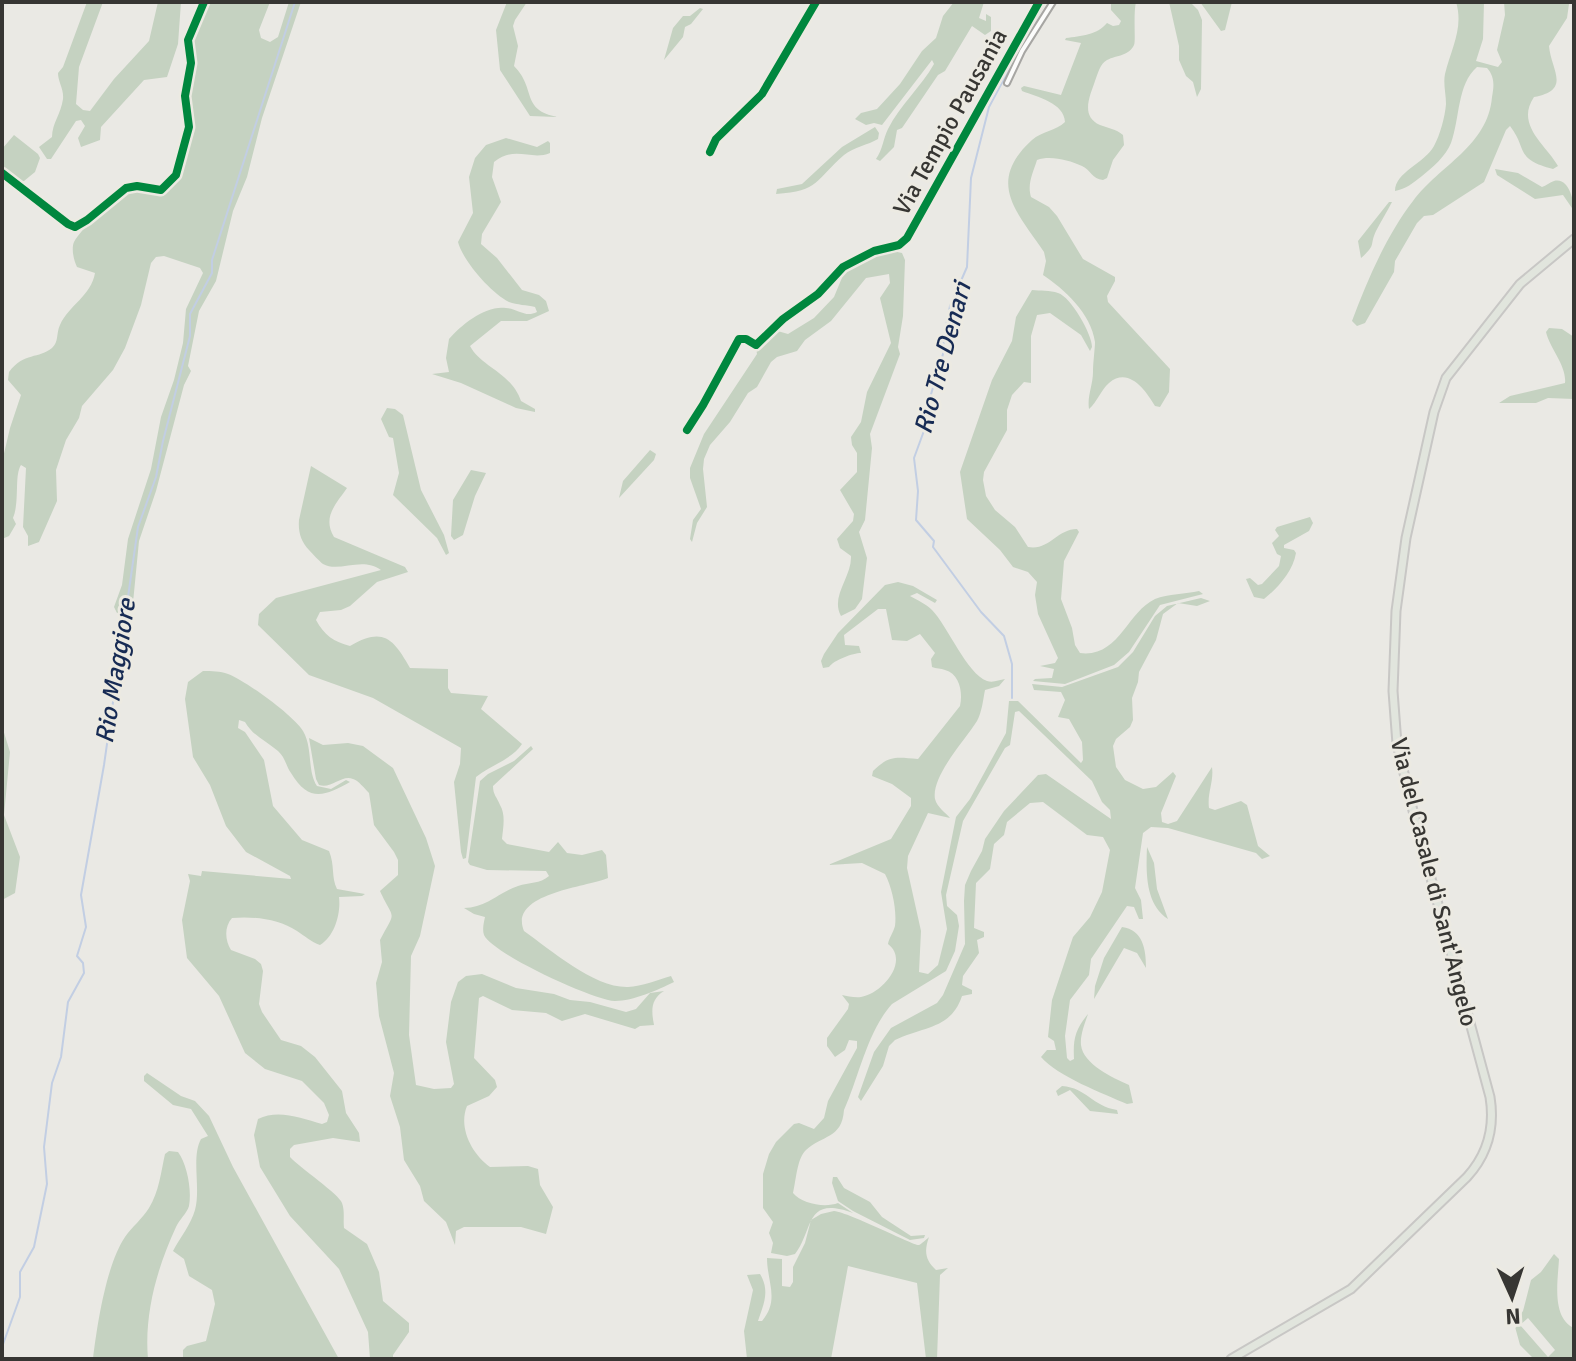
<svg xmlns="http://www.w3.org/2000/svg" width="1576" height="1361" font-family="Signika,sans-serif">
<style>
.green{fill:#c5d2c1;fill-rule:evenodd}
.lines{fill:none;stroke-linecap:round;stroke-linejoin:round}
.stream{stroke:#c2cee3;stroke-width:2}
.minor-casing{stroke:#a7a6a3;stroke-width:8}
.major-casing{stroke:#c8c7c5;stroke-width:11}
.minor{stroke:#fcfcfb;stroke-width:4}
.major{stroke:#e1e5dd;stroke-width:7}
.cycleway-casing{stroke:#eceae2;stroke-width:13}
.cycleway{stroke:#00873e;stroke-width:8}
.labels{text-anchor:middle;stroke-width:6;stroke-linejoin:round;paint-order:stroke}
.street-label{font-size:24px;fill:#373633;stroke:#eceae2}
.water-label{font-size:26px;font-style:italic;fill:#172b54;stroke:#eceae2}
</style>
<rect width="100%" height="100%" fill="#eae9e4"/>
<path class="green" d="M87 2H103L79 67 76 104 83 110 90 111 114 79 149 41 158 2H181L178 44 167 77 144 80 101 127 100 140 81 147 78 138 85 126 81 120 76 121 51 159H47L39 147 52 137C52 123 61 114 63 99 64 89 58 82 58 73L63 67Z
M207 2H270L259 30 261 38 270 42 278 37 289 2H301L262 118 247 177 233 211 216 281 199 311 188 366 191 371 184 385 156 491 139 541 132 613H117L114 607 122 585 128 539 151 469 161 417 174 380 183 343 186 309 203 273 200 268 164 256 156 257 151 263 141 305 125 348 113 370 82 406 79 418 66 440 56 470 57 501 39 542 28 546V536L23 527 26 468 21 465C14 476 20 501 13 518L16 524 9 536 2 539V462L10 428 21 395 8 380 9 372C24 352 39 359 52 348 59 342 56 333 60 325 69 305 91 296 95 273L77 267C74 261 71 249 74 242 80 230 118 192 131 190 142 188 152 194 163 194L178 175 187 143 191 125 187 93 193 60 190 42Z
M507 2H527L515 20 513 26 518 46 514 66C537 89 520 110 558 117L530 116 500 70 496 30Z
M954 2H984L979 18 986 21V14L991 17V31L985 35 972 26 945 71 938 75 902 128 897 130 894 147 880 161 876 159C883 149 883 139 888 129 900 105 921 87 934 64L932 60 882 125 874 123 866 125 855 119 861 113 877 109 900 84 922 51 936 38 943 16Z
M1111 2H1136C1133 14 1136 42 1134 45 1129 56 1117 55 1107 60 1100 64 1098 73 1095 81 1090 96 1080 116 1100 125 1108 128 1116 129 1123 135L1124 145 1113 160 1107 178 1103 180C1092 179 1091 170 1082 166 1069 160 1050 155 1037 160 1033 173 1027 184 1031 197L1049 207 1057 216 1083 259 1115 277V281L1107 296 1108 302 1170 369 1169 392 1160 407 1155 406C1146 391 1129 366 1109 383 1101 390 1097 402 1089 409 1087 396 1093 385 1093 372 1093 363 1095 348 1095 342 1091 313 1064 289 1043 275L1046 261 1044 252C1016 211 986 182 1032 140 1042 131 1056 131 1065 122 1064 103 1038 97 1022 91L1021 88 1024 86 1061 95 1081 43 1065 40 1066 38C1081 36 1097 35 1107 23L1113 26 1119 25 1121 21 1111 10Z
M1169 2H1190L1198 10 1202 20 1201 89 1197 97 1193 82 1186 76 1179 60V46Z
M1200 2H1232L1225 30 1221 31Z
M1456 2H1484L1483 39 1476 61 1498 67 1502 62 1497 50 1505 15 1504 2 1569 4 1567 18 1549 46C1551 70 1572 90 1534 97 1515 125 1546 145 1558 166L1553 169C1514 159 1528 149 1510 126L1506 130 1484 182 1433 215 1424 216 1417 223 1395 261 1394 272 1365 323 1357 326 1352 321C1367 281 1386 236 1413 201 1440 165 1488 146 1492 97 1494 86 1495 77 1487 68L1477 67C1457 84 1460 119 1451 143 1446 156 1432 168 1422 176 1413 183 1406 189 1395 191 1395 172 1425 163 1434 146 1440 135 1445 117 1446 104 1446 94 1443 83 1445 74 1451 49 1464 28 1456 2Z
M700 8 703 9 691 24 685 27 683 37 664 60 673 28 683 16H690Z
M875 127 879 133 878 139C868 145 854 147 844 155 815 180 820 191 776 194L777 189 802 184 842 147Z
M14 135 38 154 40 158 35 172 24 181H19L2 168V149Z
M506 138 537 147 548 141 550 143V153C531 161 515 145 494 162L492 177 501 202 482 234 481 244 497 258 522 290 539 295 546 301 549 311 527 321H501L470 346C481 367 512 373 521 401L535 409V412L516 408 461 383 432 374 449 372 446 358 449 339C462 324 486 305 506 308 519 309 525 318 537 312L535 307C527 305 517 305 509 302 491 293 463 261 458 242L473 213 469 177 475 158 486 145Z
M1495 169 1518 173 1542 187C1546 186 1550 182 1554 181 1569 177 1574 201 1574 211L1563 195 1535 199 1497 175Z
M1389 202H1392C1387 212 1381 221 1376 231 1369 246 1377 244 1361 258L1358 241Z
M888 250 902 253 905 260 903 316 898 347 900 354 870 434 872 448 865 520 859 532 867 558 862 599 855 609 841 616C830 596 852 577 851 556L840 548 837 539 853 521 854 514 840 490 857 472V453L852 445 851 437 861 422 867 392 891 343 880 298 890 283 889 274 866 278 831 321 805 340 797 351 777 357 771 362 757 387 748 393 730 422 710 445 704 459 703 469 707 507 697 523 692 542 690 539 693 520 701 509 690 478V468L704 434 757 354 756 348 774 330 788 334 814 318 834 297 846 268 871 253Z
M1032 290C1040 291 1050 290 1058 293 1071 297 1092 334 1092 347L1090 351 1081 335 1050 313 1037 315 1031 336V383L1024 382 1012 395 1007 410V430L984 472 983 480 986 496 995 510 1015 527 1028 547C1049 551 1057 529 1077 529L1079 532 1064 561 1061 599 1072 628 1075 645 1080 653C1119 658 1127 612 1155 599 1168 594 1186 594 1199 591L1203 594 1160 605 1129 652 1114 665 1065 684 1033 681 1035 679 1052 678 1054 669 1040 666 1055 663 1058 658 1038 614 1035 595 1037 582 1028 572 1013 567 1000 550 967 519 960 472 992 380 1012 341 1016 317Z
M1549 328 1562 329 1574 337V399L1548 398 1536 403H1499L1510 396 1565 383C1567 366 1550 349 1546 332Z
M387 408 395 409 403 415 421 490 444 535 449 553 446 555 437 538 393 495 399 473 393 438 389 437 381 419Z
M650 450 656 454 654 460 619 498 623 481Z
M311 466 347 488C336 504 322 517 334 537L405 567 408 572 377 582 350 606 341 610 320 612 316 620C324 635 334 642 350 646 383 627 393 638 410 668L448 669V688L451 693 488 696 481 709 522 744C511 760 491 765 476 777L466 858 463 859 461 852 454 782 460 764 461 748 373 698 309 675 258 625 259 614 276 598 381 570C362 556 339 573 323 564 319 561 313 554 309 550 301 542 298 532 299 520Z
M471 470 486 473 475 496 463 535 454 540 451 536 453 500Z
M1310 517 1313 523 1309 531 1284 545V548L1294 550 1296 553C1293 571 1278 588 1264 599L1254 597 1246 579 1250 578 1258 585 1262 584 1279 566 1281 556 1277 554 1272 543 1279 536 1275 530 1277 527Z
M898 582 913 586 937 600 935 603 917 593 910 596C917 600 926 604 932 610 947 625 967 674 987 681 993 683 999 680 1005 679L999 686 985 690C983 700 982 712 977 721 966 739 931 776 935 799 937 807 946 813 950 818L928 813 908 856 907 868 921 931 919 972 928 974 938 965 947 929 941 892 956 817 970 799 1006 733 1009 701H1018L1081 763 1083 760 1082 742 1069 719 1058 717 1065 700 1061 692 1034 690 1032 684 1062 687 1118 667 1133 652 1155 616 1167 606 1201 598 1210 601 1197 606 1178 603 1163 614 1156 640 1139 672 1138 682 1132 698 1133 720 1130 727 1116 739 1113 746 1116 767 1125 780 1143 789 1156 787 1173 772 1176 776 1161 813 1162 822 1168 824 1177 821 1212 767C1214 782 1207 793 1209 808L1215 810 1241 801 1247 805 1258 846 1270 856 1262 859 1256 853 1168 828 1151 827 1143 833 1135 888 1141 900 1143 919H1139L1134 907 1127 906 1091 959 1089 975 1070 1000 1065 1036 1067 1058 1070 1061 1074 1059C1073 1039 1075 1030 1088 1014 1085 1023 1080 1035 1081 1045 1083 1064 1113 1078 1129 1085L1133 1103 1127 1104C1104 1094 1057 1076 1041 1057L1047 1050H1056L1054 1041 1048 1037 1052 1000 1073 937 1090 917 1102 892 1110 850 1103 837 1087 835 1043 802 1030 803 1007 822 1004 835 994 844 990 869 976 883 974 928 984 932V937L977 940 979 953 963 976 962 985 972 990V994L962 996C951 1029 925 1026 895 1040L889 1046 883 1066 861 1101 858 1097 874 1052 891 1028 937 1003 943 995 965 944 964 901 965 885 971 871 982 851 985 839 1004 811 1038 775 1046 774 1111 819 1110 810 1102 802 1092 781 1019 711 1015 712 1010 745 1005 748 963 821 946 895 947 906 957 915 959 926 955 951 946 971 892 1004C867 1032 859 1077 844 1110 842 1139 822 1135 806 1150 797 1158 796 1181 793 1193 802 1204 825 1208 838 1203L853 1213C804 1195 814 1230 795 1254L787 1256 771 1253 773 1243 769 1233 773 1222 763 1208V1174L769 1154 776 1142 794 1124 799 1123 814 1129 824 1118 828 1101 857 1048V1041L849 1040 845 1050 835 1057 827 1046V1038L848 1009 849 1004 842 995C847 996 855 998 861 997 882 994 910 961 888 944 889 938 893 933 895 926 897 910 892 887 885 874L862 863 828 865 891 839 911 806V798L892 784 872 776 873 771C890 754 898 758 918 759L960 706C963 693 960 674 945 670 941 668 936 669 932 667L931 659 935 653 920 634 907 641 892 640 886 609H878L844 635 845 645 859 646 861 653C853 653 834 660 829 667L823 668 821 661 824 654 838 633 885 585Z
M203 671C212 671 220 671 228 674 246 681 293 715 303 731 313 748 307 771 317 786L331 789 346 780 350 782C325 796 309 803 291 773 286 766 285 757 278 751 266 741 253 736 245 722L239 720 238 728 245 732 264 760 273 806 302 840 329 851C335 865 331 877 337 889L365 894 362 896 339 897C341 913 335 936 320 945 311 942 305 936 297 931 279 919 253 916 232 918 224 927 225 940 231 950L255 959 261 964 263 971 259 1004 262 1012 281 1040 301 1046 315 1057 342 1091 346 1113 359 1133 360 1142 333 1138 294 1145 290 1149V1157C300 1168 339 1194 342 1203 345 1211 343 1220 344 1228L367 1244 379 1272 383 1301 409 1323V1332L393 1355V1359H370L368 1332 339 1269 290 1216 260 1167 254 1135 258 1119C278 1109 301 1118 322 1124L327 1122 329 1115 324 1103 302 1081 265 1069 245 1053 219 996 187 958 182 920 190 881 188 874 201 876 202 871 291 879 290 876 246 852 226 826 210 785 193 757 185 699 188 682Z
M2 726 10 752 4 815 20 857 15 893 2 900Z
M309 738 323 745 348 743 363 746 393 768 426 838 435 866 420 936 411 956 409 1035 416 1085 434 1089 451 1088 454 1084 446 1042 451 1002 458 982 466 976 482 974 516 988 554 994 570 1000 590 1002 626 1012 636 1009 650 993 664 991C651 999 651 1010 654 1025L640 1026 635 1029 585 1014 562 1021 546 1013 512 1010 483 996 479 998 474 1058 495 1080 497 1087 489 1096 467 1106C458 1128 472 1154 490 1167L528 1166 538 1169 540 1185 553 1207 546 1234 521 1227H464L456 1231 455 1245 446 1222 424 1201 420 1186 404 1160 400 1127 390 1096 394 1073 379 1016 376 983 382 962 380 940C397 908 394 922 380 891L398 875V860L394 852 374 825 369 793C365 789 358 780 353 779 342 774 332 789 319 785L316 779Z
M531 746 533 749 493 786C493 795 497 797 500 805 506 815 503 828 502 839L507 844 549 852 558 842 567 853 582 855 602 850 606 855 608 878C588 887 508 893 524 931 551 950 594 988 628 987 642 986 658 980 671 976L674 982C658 990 633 1001 615 1001 593 1000 493 954 484 935 482 929 484 922 485 917L474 914 464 908C486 908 498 893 518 886 529 882 540 884 549 876L546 871 487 870 470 865 468 862 480 781 488 774 514 761Z
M1147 847 1154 863 1157 889 1168 919C1145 904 1146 872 1147 847Z
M1122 927C1143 930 1146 949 1146 968L1137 953 1124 948 1094 999 1095 986 1104 958Z
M147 1073 181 1096 195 1101 209 1116 233 1167 339 1359H183V1350L187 1346 206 1341 215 1304 212 1290 189 1276 184 1259 173 1251C180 1238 191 1224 195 1210 201 1188 191 1157 201 1139L208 1136 191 1109 173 1105 144 1081V1076Z
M1062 1086C1087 1088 1092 1106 1117 1110L1118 1114 1090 1111 1070 1090 1058 1096 1056 1091Z
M169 1151 178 1152C187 1164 192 1190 189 1206 187 1213 179 1220 176 1227 157 1268 144 1314 148 1359H93C97 1326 106 1265 125 1237 132 1227 142 1219 149 1208 159 1192 161 1172 165 1154Z
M833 1177H837L844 1188 870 1202 882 1217 911 1236 925 1235 924 1238 910 1240 853 1211 838 1201 832 1183Z
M834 1211C851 1213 914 1246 919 1245 920 1245 928 1238 929 1237 924 1251 925 1260 936 1270L948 1268 940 1275 937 1359H926L917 1283 848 1266 831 1359H747L744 1331 753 1290 747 1275 760 1274C770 1291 764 1303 758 1321H762C780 1300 767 1282 767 1258L782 1259V1286L790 1287 793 1282V1267L805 1243 811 1220 821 1214Z
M1554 1254 1559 1259C1558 1280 1551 1317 1574 1328V1359H1534L1520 1345 1514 1323 1523 1311 1531 1280 1541 1272ZM1528 1318 1555 1350 1548 1357 1520 1325Z"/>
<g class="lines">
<path class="stream" d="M1012 698V664L1004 636 981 612 933 547 934 541 916 520 918 491 914 458 925 428 929 401 943 354 944 336 950 306 967 267 971 178 989 107 1045 2
M2 1347 20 1297V1272L34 1247 47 1184 44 1147 52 1083 61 1057 68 1002 84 973 83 963 77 956 86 927 81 895 104 765 138 527 156 477 163 441 190 336V314L212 273V260L295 2"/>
<defs>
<path id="minor" d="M1007 83 1022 51 1053 2
M710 152 716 139 762 94 816 2
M2 173 68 224 75 227 87 220 126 188 137 186 161 190 176 175 189 127 185 96 191 63 188 40 204 2
M687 430 703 405 739 339H746L756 345 783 319 818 294 843 267 874 251 899 245 907 238 1039 2"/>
<path id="major" d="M1231 1359 1351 1289 1467 1177C1488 1154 1495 1128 1490 1097L1415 819 1397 744 1393 691 1396 611 1406 538 1434 412 1446 378 1520 284 1574 239"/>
</defs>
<use href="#minor" class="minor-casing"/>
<use href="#major" class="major-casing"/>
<use href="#minor" class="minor"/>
<use href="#major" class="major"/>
<defs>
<path id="cycleway" d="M710 152 716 139 762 94 816 2
M2 173 68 224 75 227 87 220 126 188 137 186 161 190 176 175 189 127 185 96 191 63 188 40 204 2
M687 430 703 405 739 339H746L756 345 783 319 818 294 843 267 874 251 899 245 907 238 1039 2"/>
</defs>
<use href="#cycleway" class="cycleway-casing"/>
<use href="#cycleway" class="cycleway"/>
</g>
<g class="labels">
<g class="street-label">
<text transform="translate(950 122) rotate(-61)" y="8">Via Tempio Pausania</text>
<text transform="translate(1434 882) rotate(76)" y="8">Via del Casale di Sant'Angelo</text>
</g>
<g class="water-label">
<text transform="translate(942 358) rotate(-75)" y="9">Rio Tre Denari</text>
<text transform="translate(115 671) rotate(-81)" y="9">Rio Maggiore</text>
</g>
</g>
<rect width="1576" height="1361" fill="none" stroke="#373633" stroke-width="8"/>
<g transform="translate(1512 1297) rotate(177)" stroke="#eceae2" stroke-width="6" paint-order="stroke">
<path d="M0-6L14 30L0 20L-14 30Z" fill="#373633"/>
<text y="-12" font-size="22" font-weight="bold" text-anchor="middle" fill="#373633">N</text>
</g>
</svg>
